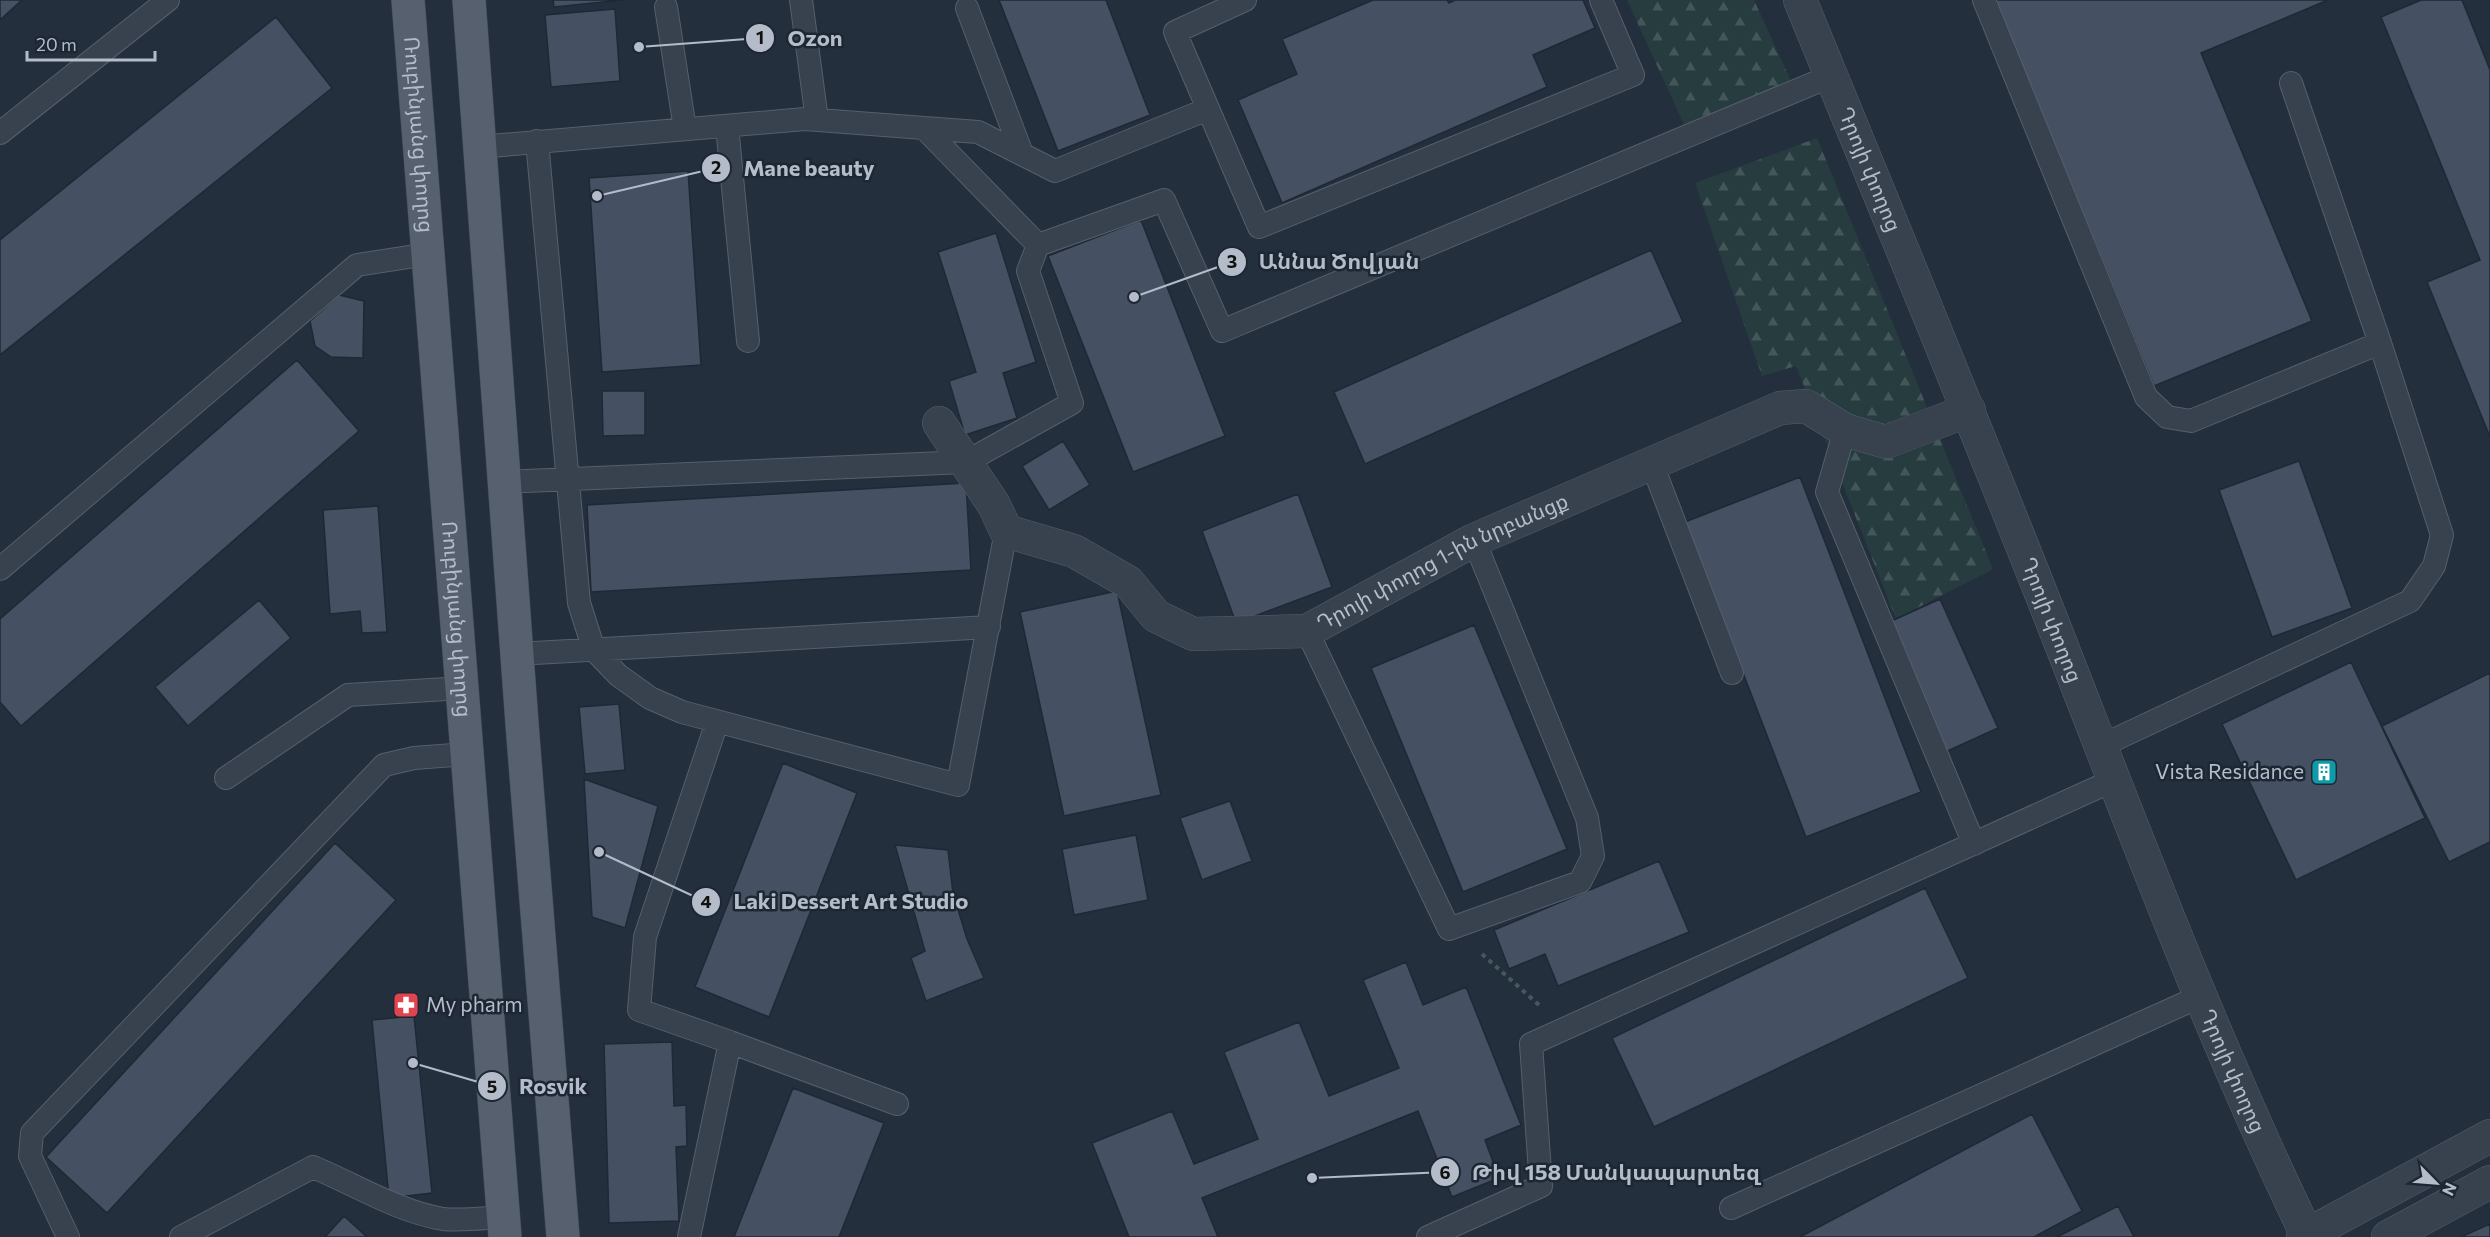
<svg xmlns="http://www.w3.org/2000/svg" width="2490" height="1237" font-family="Commissioner,'Noto Sans Armenian',sans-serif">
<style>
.forest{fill:url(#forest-firs)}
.building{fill:#455162;stroke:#1f2835;stroke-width:1.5}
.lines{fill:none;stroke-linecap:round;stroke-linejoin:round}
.service-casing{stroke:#565f6c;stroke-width:24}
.minor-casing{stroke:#565f6c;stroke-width:34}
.tertiary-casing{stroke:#565f6c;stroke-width:34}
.primary-casing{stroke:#414a57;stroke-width:34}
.path{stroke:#44595c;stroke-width:4;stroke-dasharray:4.5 4.5;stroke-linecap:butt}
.service{stroke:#38414e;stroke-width:22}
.minor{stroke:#38414e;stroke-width:33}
.tertiary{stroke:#38414e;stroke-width:33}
.primary{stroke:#56606e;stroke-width:33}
.labels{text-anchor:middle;stroke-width:5;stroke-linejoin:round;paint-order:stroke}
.street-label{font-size:21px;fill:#b4bcc9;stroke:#1d2633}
.poi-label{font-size:21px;fill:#b4bcc9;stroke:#1d2633;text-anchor:end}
.leader{fill:none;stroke:#b4bcc9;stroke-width:2}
.callout-dot{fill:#b4bcc9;stroke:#1d2633;stroke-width:2}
.mark-label{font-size:18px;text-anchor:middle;font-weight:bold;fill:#111}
.callout-label{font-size:22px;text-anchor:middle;font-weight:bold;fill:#b4bcc9;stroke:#1d2633;stroke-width:5;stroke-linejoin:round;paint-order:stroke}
</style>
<defs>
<pattern id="forest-firs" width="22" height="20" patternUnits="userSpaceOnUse" patternTransform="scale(1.5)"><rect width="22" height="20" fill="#263c3f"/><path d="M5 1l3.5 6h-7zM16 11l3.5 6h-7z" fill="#435659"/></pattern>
</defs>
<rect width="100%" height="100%" fill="#242f3e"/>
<path class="forest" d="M1627 0H1754L1791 81 1686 129Z
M1817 138 1993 569 1896 619 1796 366 1762 376 1695 183Z"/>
<path class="building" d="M0 0H22L0 20Z
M553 0H623L554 7Z
M999 0H1106L1150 115 1058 151Z
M1373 0H1447L1449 3 1455 0H1583L1595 28 1533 55 1547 87 1282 203 1238 100 1297 74 1282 39Z
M1995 0H2328L2201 53 2312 321 2154 386Z
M2421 0H2462L2490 70V437L2427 282 2480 260 2381 17Z
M615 9 620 81 551 87 545 15Z
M276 17 332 88 0 355V240Z
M688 171 701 365 602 372 589 178Z
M1141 220 1225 436 1133 472 1048 256Z
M996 233 1036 362 1003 373 1017 418 965 435 949 381 976 372 938 252Z
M1651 250 1683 322 1365 464 1334 392Z
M339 295 364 301 363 358 331 357 315 346 310 321Z
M297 360 359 431 21 726 0 702V619Z
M602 391H645V435L603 436Z
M1063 441 1090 485 1049 510 1022 466Z
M2299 461 2352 608 2272 637 2219 490Z
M1800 477 1921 792 1806 837 1685 522Z
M966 483 971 570 591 592 587 505Z
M1298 494 1332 587 1236 623 1202 531Z
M378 506 387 632 362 633 360 611 330 614 323 510Z
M1117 591 1161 795 1064 816 1020 612Z
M1940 599 1998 728 1943 753 1887 623Z
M259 600 291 638 188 726 155 687Z
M1474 625 1567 849 1463 892 1371 668Z
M2351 662 2425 818 2296 880 2222 724Z
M2490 673V842L2449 862 2382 726Z
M619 704 625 770 585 774 579 707Z
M783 763 857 793 769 1017 695 987Z
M584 779 658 806 625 928 592 917Z
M1230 801 1252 861 1202 880 1180 818Z
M1136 835 1148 900 1074 915 1062 849Z
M335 843 396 900 107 1213 46 1157Z
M895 845 948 850 953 893 967 939 984 978 926 1001 911 958 925 951Z
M1659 861 1689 932 1558 986 1545 954 1509 969 1494 930Z
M1925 888 1968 978 1654 1127 1612 1038Z
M1406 962 1423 1005 1466 987 1521 1125 1485 1140 1499 1178 1452 1197 1418 1111 1202 1198 1218 1237H1129L1092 1143 1172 1111 1194 1164 1258 1139 1224 1052 1299 1022 1329 1096 1399 1068 1363 980Z
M414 1016 432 1193 389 1198 372 1020Z
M672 1042 674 1106 686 1105 687 1146 676 1147 679 1221 609 1223 604 1044Z
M793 1088 884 1123 839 1237H734Z
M2032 1114 2082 1211 2034 1237H1800Z
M2118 1206 2134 1237H2057Z
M344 1216 367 1237H325Z
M2490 1224V1237H2461Z"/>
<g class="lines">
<defs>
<path id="service" d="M801 0 817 120
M1245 0 1175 32 1259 227 1633 75 1601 0
M1984 0 2146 397 2167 417 2191 421 2380 343 2291 83
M666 7 685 129
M967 8 1022 154
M727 126 748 341
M924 128 978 132 1055 171 1208 109
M0 133 168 0
M537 141 579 603 594 650 618 675 650 698 682 712 958 785 1006 531
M479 147 805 119 924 128 1038 245 1164 200 1222 331 1831 76
M1845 430 1827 492 1974 844
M1652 464 1732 673
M504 482 966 462 1072 403 1028 271 1038 245
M0 569 357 265 428 254
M1307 631 1449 929 1580 882 1593 856 1587 818 1474 540
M517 654 989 627
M2101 746 2410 601 2434 566 2442 535 2380 343
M226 778 348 695 463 688
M730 1042 897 1104
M1731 1208 2201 996
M68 1237 30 1156 32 1133 384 765 414 758 467 754
M181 1237 313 1167C354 1184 399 1212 443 1219 462 1221 484 1218 504 1217
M689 1237 730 1042 639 1010 645 937 717 722
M1428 1237 1541 1186 1531 1044 2114 780"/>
<g id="minor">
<path id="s1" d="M939 423 994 505 1006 531 1074 551 1128 582 1156 616 1193 634 1307 631 1474 540 1780 408 1806 406 1845 430 1886 442 1969 410"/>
</g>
<g id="tertiary">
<path id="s2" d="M1800 0C1884 205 1969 410 2050 616 2132 825 2210 1035 2308 1237"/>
<path d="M2303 1237 2490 1136"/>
<path d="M2388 1237 2490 1182"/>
</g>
<g id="primary">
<path id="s3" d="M408 0 505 1237"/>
<path d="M469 0 523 737 563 1237"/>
</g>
</defs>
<use href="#service" class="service-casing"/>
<use href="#minor" class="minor-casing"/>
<use href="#tertiary" class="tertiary-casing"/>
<use href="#primary" class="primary-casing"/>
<path class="path" d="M1482 954 1539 1005"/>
<use href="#service" class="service"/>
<use href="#minor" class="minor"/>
<use href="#tertiary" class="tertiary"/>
<use href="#primary" class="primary"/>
</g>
<defs>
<symbol id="building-square" viewBox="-11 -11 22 22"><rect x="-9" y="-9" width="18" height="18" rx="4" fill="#0f9aa8" stroke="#1d2633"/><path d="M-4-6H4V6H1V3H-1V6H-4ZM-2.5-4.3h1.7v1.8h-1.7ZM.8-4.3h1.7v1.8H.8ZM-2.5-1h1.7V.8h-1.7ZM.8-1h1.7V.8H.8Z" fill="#fff"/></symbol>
<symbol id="pharmacy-square" viewBox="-11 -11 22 22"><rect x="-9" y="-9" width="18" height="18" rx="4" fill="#e0444e" stroke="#1d2633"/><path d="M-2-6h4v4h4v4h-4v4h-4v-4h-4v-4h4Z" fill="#fff"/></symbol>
</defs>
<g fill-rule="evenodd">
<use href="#building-square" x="2309" y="757" width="30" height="30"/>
<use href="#pharmacy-square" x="391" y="990" width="30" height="30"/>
</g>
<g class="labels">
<g class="street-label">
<text dy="7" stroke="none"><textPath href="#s3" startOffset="135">Ռուբինյանց փողոց</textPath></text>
<text dy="7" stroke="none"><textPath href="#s2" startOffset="183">Դրոյի փողոց</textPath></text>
<text dy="7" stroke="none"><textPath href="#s1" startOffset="612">Դրոյի փողոց 1-ին նրբանցք</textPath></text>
<text dy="7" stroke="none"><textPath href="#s3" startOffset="621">Ռուբինյանց փողոց</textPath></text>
<text dy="7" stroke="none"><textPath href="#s2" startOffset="669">Դրոյի փողոց</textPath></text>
<text dy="7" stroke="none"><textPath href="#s2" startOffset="1155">Դրոյի փողոց</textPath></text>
</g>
<g class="poi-label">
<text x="2304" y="779">Vista Residance</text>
<text x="426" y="1012" text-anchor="start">My pharm</text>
</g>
</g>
<path class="leader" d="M639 47L760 38M597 196L716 168M1134 297L1232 262M599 852L706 902M413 1063L492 1086M1312 1178L1445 1172"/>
<g class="callout-dot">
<circle cx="639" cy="47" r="6"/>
<circle cx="597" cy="196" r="6"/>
<circle cx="1134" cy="297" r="6"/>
<circle cx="599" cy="852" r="6"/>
<circle cx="413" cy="1063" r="6"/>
<circle cx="1312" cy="1178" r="6"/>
<circle cx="760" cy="38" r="15"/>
<circle cx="716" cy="168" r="15"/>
<circle cx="1232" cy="262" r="15"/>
<circle cx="706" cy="902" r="15"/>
<circle cx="492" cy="1086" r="15"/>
<circle cx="1445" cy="1172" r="15"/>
</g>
<g class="mark-label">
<text x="760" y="44">1</text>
<text x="716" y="174">2</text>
<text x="1232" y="268">3</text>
<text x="706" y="908">4</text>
<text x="492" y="1093">5</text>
<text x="1445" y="1179">6</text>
</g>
<g class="callout-label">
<text x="815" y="46">Ozon</text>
<text x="809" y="176">Mane beauty</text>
<text x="1339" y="269">Աննա Ծովյան</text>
<text x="851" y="909">Laki Dessert Art Studio</text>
<text x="553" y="1094">Rosvik</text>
<text x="1616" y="1180">Թիվ 158 Մանկապարտեզ</text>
</g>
<g transform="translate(2436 1183) rotate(115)" stroke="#1d2633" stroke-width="4.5" paint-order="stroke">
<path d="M0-4.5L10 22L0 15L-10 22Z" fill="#b4bcc9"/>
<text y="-9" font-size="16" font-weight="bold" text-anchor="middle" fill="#b4bcc9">N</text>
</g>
<path d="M27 51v9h128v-9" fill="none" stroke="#b4bcc9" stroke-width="3"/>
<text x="36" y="51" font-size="18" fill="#b4bcc9" stroke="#1d2633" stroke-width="4.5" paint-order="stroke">20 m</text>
</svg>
